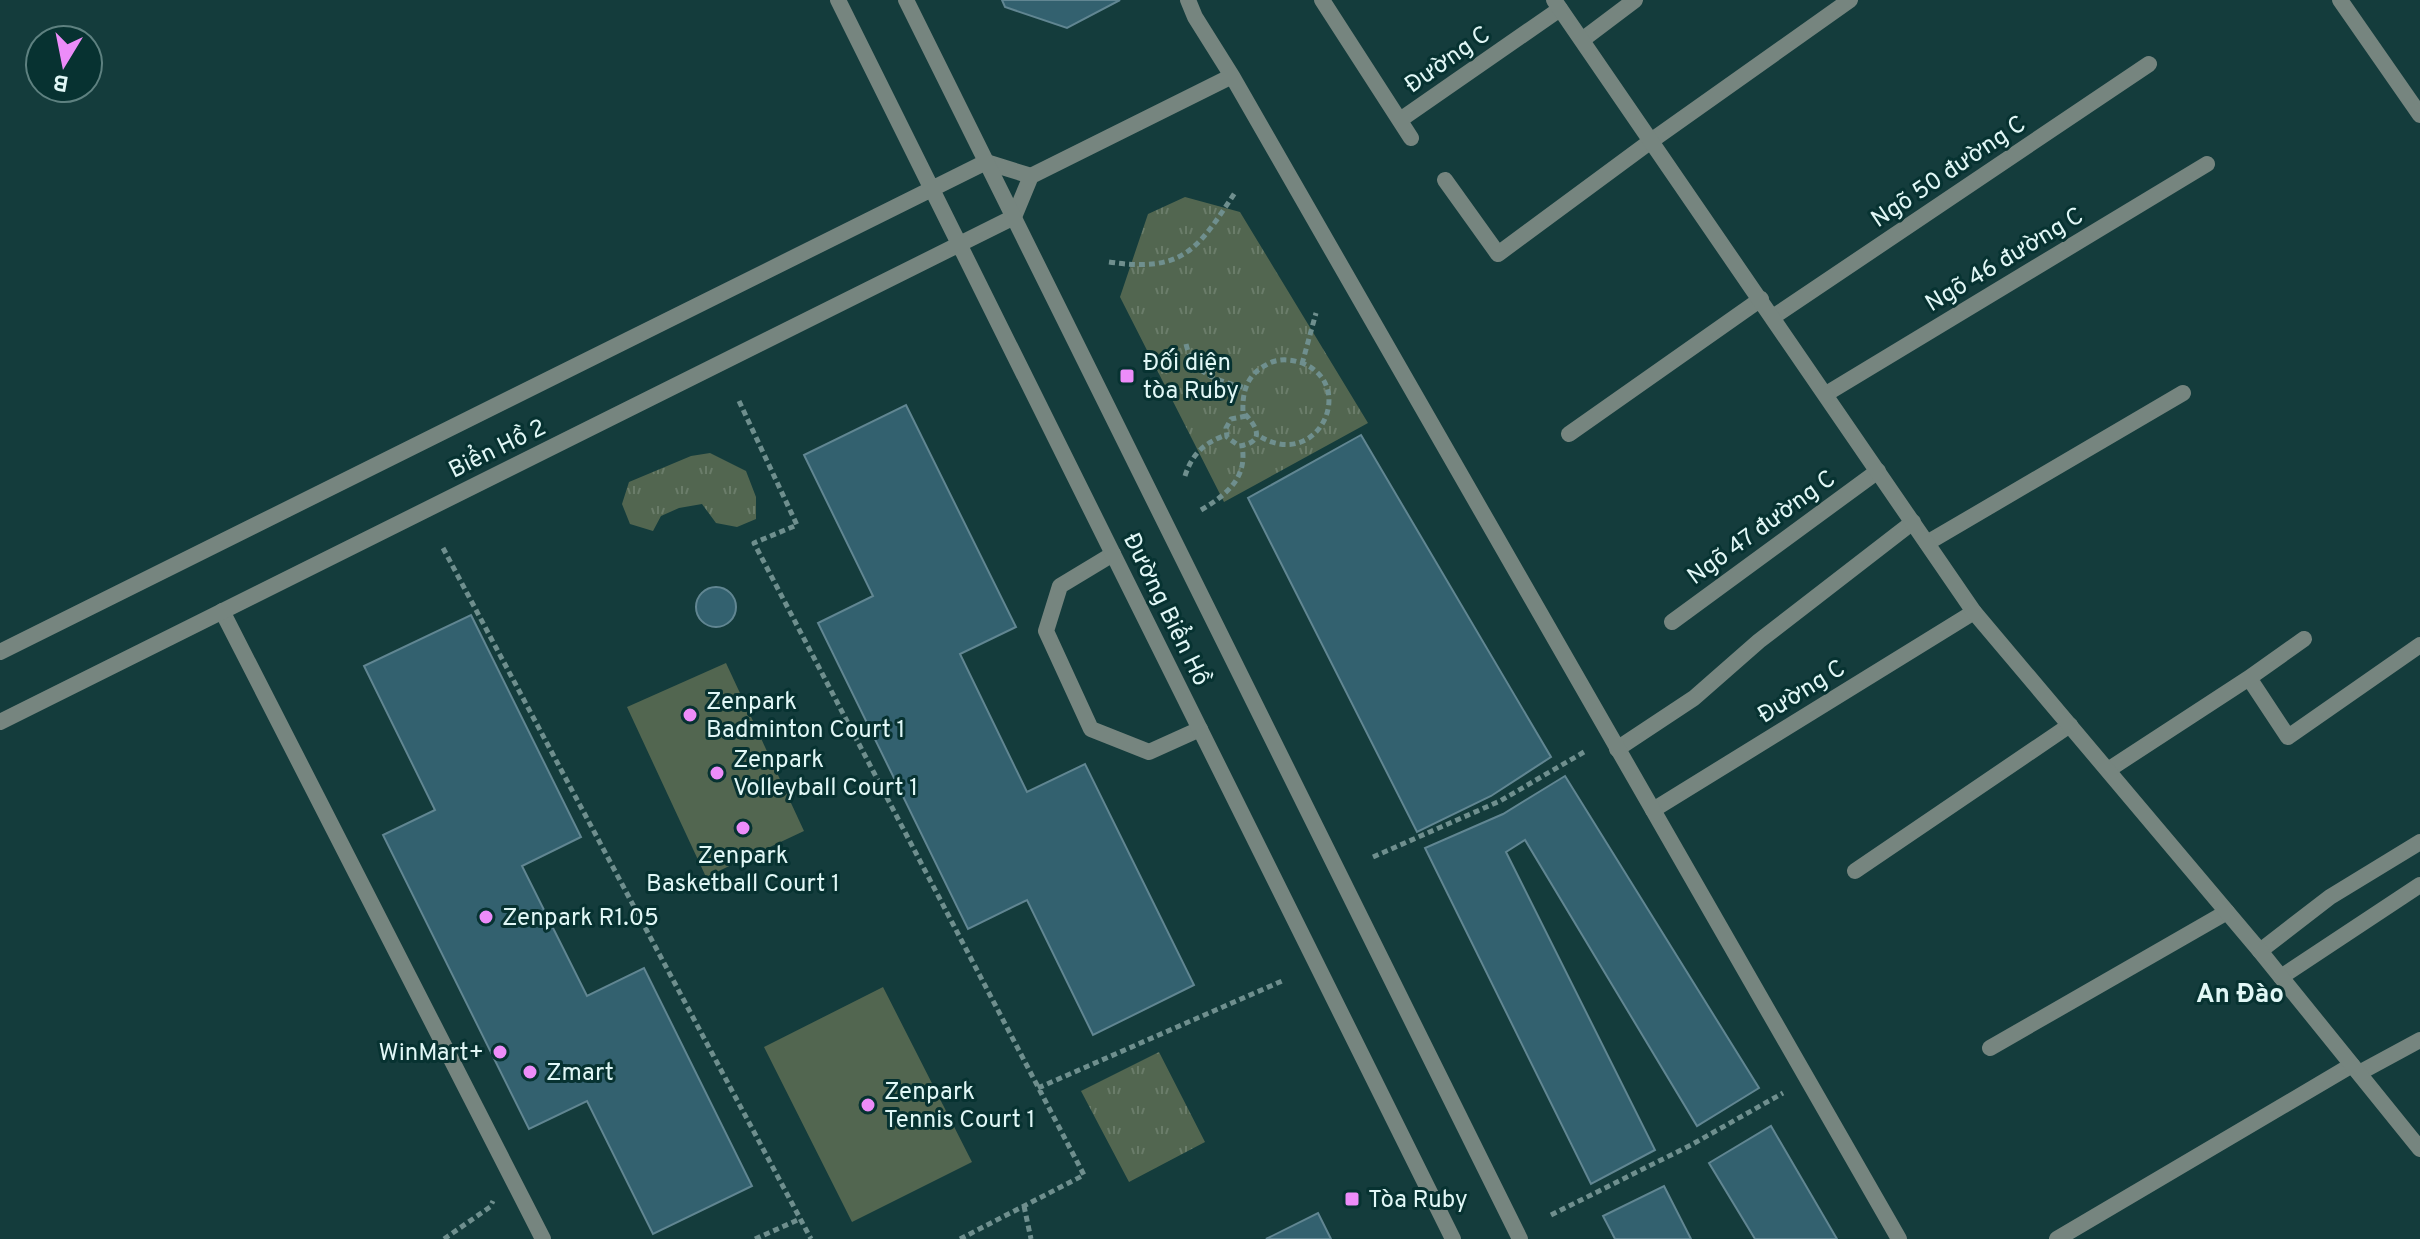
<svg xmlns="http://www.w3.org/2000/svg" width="2420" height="1239" font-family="Overpass,sans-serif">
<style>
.green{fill:#526650}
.park{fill:url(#park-tufts)}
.building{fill:#33616f;stroke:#618692;stroke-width:2}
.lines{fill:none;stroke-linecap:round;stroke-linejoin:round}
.path{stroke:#6f8f8e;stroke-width:5;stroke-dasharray:6 4;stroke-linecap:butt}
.service{stroke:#76857f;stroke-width:16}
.minor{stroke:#76857f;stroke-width:16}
.tertiary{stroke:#76857f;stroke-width:16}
.poi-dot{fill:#ed8cf9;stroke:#073231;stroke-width:3}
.labels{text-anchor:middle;stroke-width:6;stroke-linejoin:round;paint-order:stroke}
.street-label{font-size:24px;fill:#e1f7f6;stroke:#073231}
.poi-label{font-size:24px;fill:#e1f7f6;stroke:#073231;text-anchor:start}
.neighbourhood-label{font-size:26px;font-weight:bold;fill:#e1f7f6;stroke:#073231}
</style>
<defs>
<pattern id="park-tufts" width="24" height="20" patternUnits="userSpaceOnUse" patternTransform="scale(2)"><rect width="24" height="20" fill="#526650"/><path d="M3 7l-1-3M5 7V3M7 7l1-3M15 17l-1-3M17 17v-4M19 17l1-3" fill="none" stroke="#6b7d6a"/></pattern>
</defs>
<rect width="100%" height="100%" fill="#143c3c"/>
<path class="green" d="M726 663 804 831 706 877 627 707Z
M883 987 972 1162 852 1222 764 1047Z"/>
<path class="park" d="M1185 197 1240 212 1368 423 1224 502 1120 297 1148 214Z
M710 453 746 471 756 497V519L737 527 716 523 702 504 679 508 661 516 653 531 630 524 622 504 629 482 691 456Z
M1159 1052 1205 1142 1129 1182 1081 1091Z"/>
<path class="building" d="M1002 0H1120L1067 28 1005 7Z
M906 405 1016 627 960 654 1027 792 1085 764 1194 985 1093 1035 1027 900 968 929 818 623 873 596 804 455Z
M1361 435 1551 757 1491 796 1417 832 1248 498Z
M696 607a20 20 0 1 1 40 0a20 20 0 1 1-40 0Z
M471 615 581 837 522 866 587 996 644 968 752 1186 653 1234 587 1101 529 1129 383 835 435 810 364 666Z
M1565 776 1759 1088 1697 1126 1525 840 1506 852 1655 1150 1591 1184 1425 848 1503 814Z
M1771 1126 1837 1239H1755L1709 1163Z
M1664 1186 1691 1239H1615L1603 1216Z
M1318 1213 1331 1239H1266Z"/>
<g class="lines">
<path class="path" d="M1109 262C1184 273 1198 249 1236 191
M1186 344C1193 375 1219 381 1246 388
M1302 364 1316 313
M739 401 797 525 754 543 1084 1175 960 1239
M1246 416 1231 419 1226 428 1227 437 1239 446C1267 442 1256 425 1243 412 1242 392 1247 375 1266 365 1277 358 1290 359 1302 363 1359 385 1317 475 1256 434
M1185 476C1192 454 1204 443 1226 435
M1201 510C1226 495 1248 478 1242 446
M443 548 811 1239
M1373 857 1500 801 1584 752
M1038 1088 1282 981
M1024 1206 1031 1239
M1551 1215 1691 1145 1783 1093
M444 1239 490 1207 493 1201
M755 1239 800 1219"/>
<path class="service" d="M1322 0 1411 138
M1582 40 1635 0
M1400 120 1560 9
M1445 180 1498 254 1651 141 1850 0
M1773 317 2149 64
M1826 394 2207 164
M1569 434 1761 299
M1927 543 2183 393
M1113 554 1060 586 1046 631 1091 729 1149 752 1200 729
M1672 622 1878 471
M2249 678 2304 639
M1617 749 1694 698 1759 641 1913 522
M2108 770 2249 678 2288 737 2420 645
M1653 810 1974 612
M1855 871 2070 725
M2260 951 2330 897 2420 842
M2281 977 2420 885
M1990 1048 2227 912
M2359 1073 2420 1040
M2057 1239 2352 1065"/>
<path class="minor" d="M1188 0 1195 17 1232 76 1899 1239
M1554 0 1974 612 2260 951 2420 1149
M2340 0 2420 115
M986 162 1031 176
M1014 217 1031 176 1232 76
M222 611 543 1239"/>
<path class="tertiary" d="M838 0 1453 1239
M906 0 1520 1239
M0 652 986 162
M0 722 1014 217"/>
</g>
<g class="poi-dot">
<rect x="1119" y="368" width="16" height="16" rx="4"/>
<circle cx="690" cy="715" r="8"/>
<circle cx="717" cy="773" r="8"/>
<circle cx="743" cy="828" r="8"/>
<circle cx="486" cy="917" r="8"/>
<circle cx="500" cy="1052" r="8"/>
<circle cx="530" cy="1072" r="8"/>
<circle cx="868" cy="1105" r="8"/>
<rect x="1344" y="1191" width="16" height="16" rx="4"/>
</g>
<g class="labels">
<g class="street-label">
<text transform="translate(1447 59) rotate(-35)" y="8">Đường C</text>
<text transform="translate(1948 171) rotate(-34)" y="8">Ngõ 50 đường C</text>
<text transform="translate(2004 259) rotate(-31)" y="8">Ngõ 46 đường C</text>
<text transform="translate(497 448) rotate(-26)" y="8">Biển Hồ 2</text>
<text transform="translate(1761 527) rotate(-36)" y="8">Ngõ 47 đường C</text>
<text transform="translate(1167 609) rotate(64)" y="8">Đường Biển Hồ</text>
<text transform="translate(1801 691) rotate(-32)" y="8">Đường C</text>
</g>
<g class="poi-label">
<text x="1143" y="370">Đối diện<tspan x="1143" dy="28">tòa Ruby</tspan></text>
<text x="706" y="709">Zenpark<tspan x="706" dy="28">Badminton Court 1</tspan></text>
<text x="733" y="767">Zenpark<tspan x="733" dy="28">Volleyball Court 1</tspan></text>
<text x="743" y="863" text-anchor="middle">Zenpark<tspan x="743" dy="28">Basketball Court 1</tspan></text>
<text x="502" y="925">Zenpark R1.05</text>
<text x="484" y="1060" text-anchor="end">WinMart+</text>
<text x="546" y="1080">Zmart</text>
<text x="884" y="1099">Zenpark<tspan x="884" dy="28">Tennis Court 1</tspan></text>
<text x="1368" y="1207">Tòa Ruby</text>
</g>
<g class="neighbourhood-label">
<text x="2240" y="1002">An Đào</text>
</g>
</g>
<g transform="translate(64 64) rotate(190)"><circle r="38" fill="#073231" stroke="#5e8180" stroke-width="2"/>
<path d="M0-6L14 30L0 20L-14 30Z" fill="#ed8cf9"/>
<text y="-12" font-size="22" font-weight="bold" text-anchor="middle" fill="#e1f7f6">B</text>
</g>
</svg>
